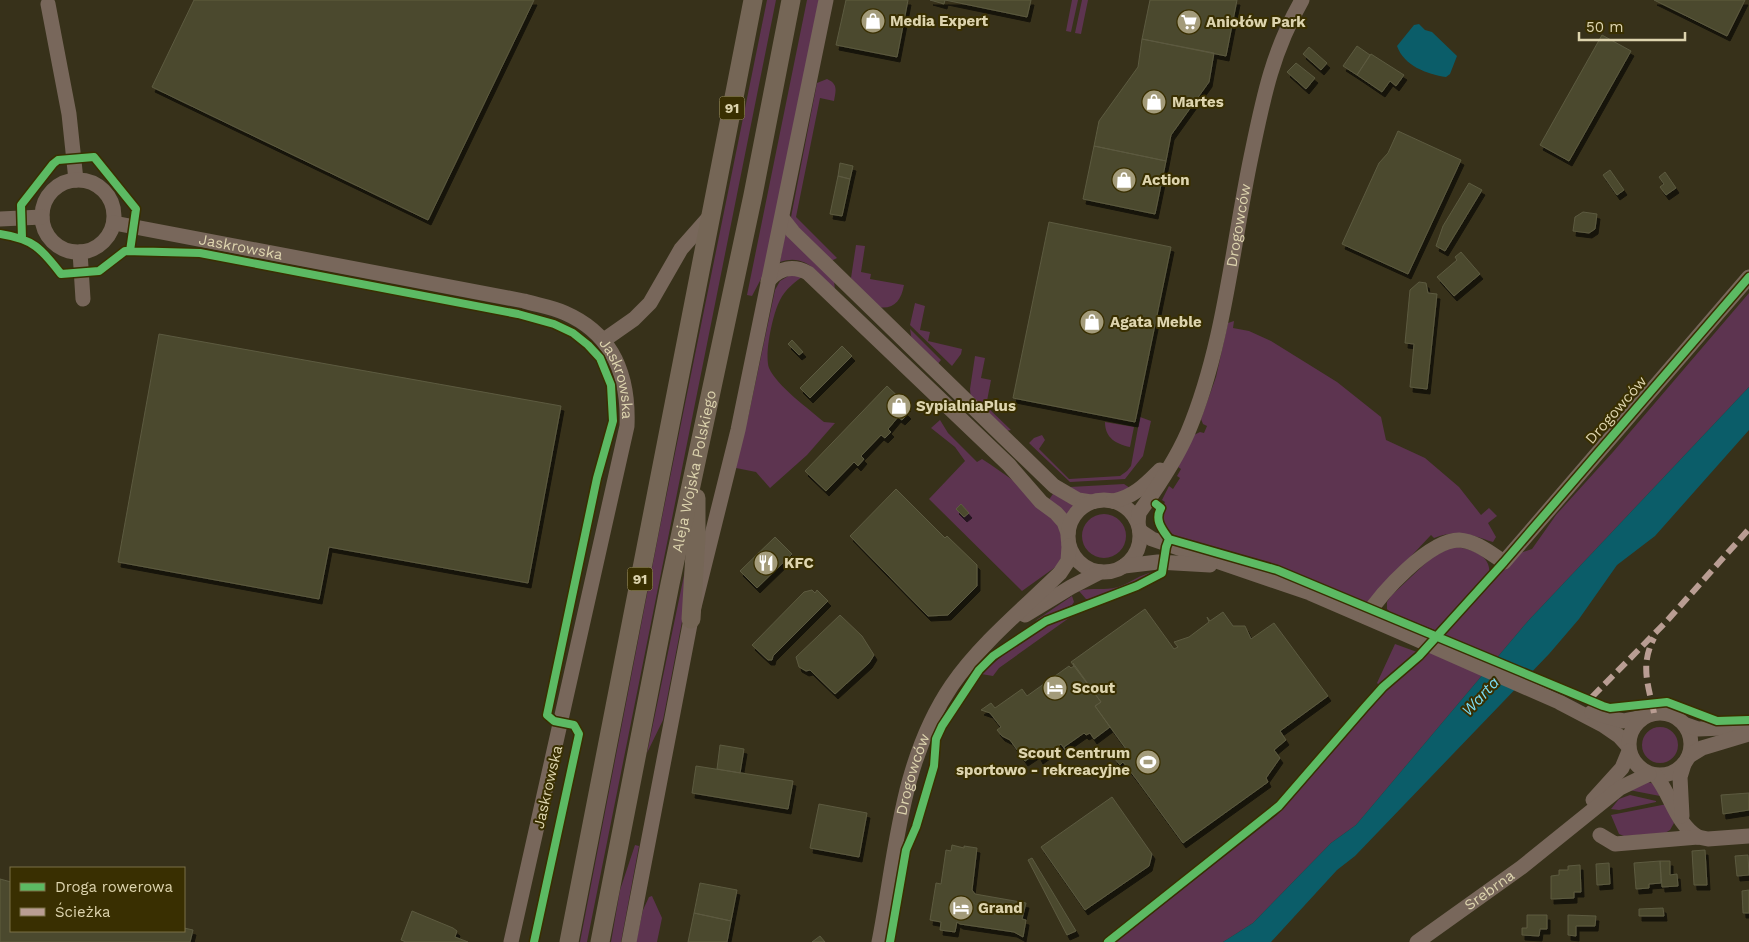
<svg xmlns="http://www.w3.org/2000/svg" width="1749" height="942" font-family="'Work Sans',sans-serif">
<style>
.green{fill:#5d3450}
.water{fill:#0b5d69}
.building{fill:#4c4a2d;stroke:#5c5a40;filter:url(#shadow)}
.lines{fill:none;stroke-linecap:round;stroke-linejoin:round}
.minor{stroke:#78675b;stroke-width:15}
.major{stroke:#756656;stroke-width:19}
.quiet{stroke:#b99d93;stroke-width:6;stroke-dasharray:12 6;stroke-linecap:butt}
.cycleway-casing{stroke:#392f01;stroke-width:11}
.cycleway{stroke:#5cba63;stroke-width:8}
.labels{text-anchor:middle;stroke-width:4;stroke-linejoin:round;paint-order:stroke}
.shield{fill:#392f01;stroke:#aca27a;stroke-width:1}
.shield-label{font-size:14px;font-weight:bold;fill:#ddd4ae}
.poi-label{font-size:15px;font-weight:bold;fill:#ddd4ae;stroke:#392f01;text-anchor:start}
.street-label{font-size:15px;fill:#ddd4ae;stroke:#392f01}
.water-label{font-size:16px;font-style:italic;fill:#7cdcf4;stroke:#392f01}
</style>
<defs>
<filter id="shadow"><feDropShadow dx="3" dy="5" stdDeviation="0" flood-color="#0009"/></filter>
</defs>
<rect width="100%" height="100%" fill="#37311a"/>
<path class="green" d="M767 0H776L587 942H580L658 537Z
M807 0H819L763 275 752 296 747 295Z
M1072 0H1078L1071 32 1066 31Z
M1082 0H1088L1081 34 1075 33Z
M827 79C838 84 836 90 834 101L820 98 796 217 837 258 831 261 793 223 791 217 817 83Z
M785 233 834 280 835 291C818 274 807 253 780 262Z
M856 245 865 246 861 272 871 274 870 279 904 285C901 301 894 310 877 307L851 278Z
M790 275 804 276C795 281 785 290 780 300 773 313 764 354 769 368 777 386 809 409 824 422L835 423 807 455 770 488 756 472 731 467 748 418 775 290 780 281Z
M1749 293V387L1528 621 1356 825 1331 843 1253 923 1223 942H1116L1277 815 1384 693 1424 656 1514 555 1532 549 1556 515 1613 452Z
M915 303 925 306 920 330 930 332 928 341 962 349 961 354 952 366 910 325Z
M1234 321 1233 328 1249 331 1271 341 1337 382 1381 417 1386 440 1425 458 1459 487 1481 515 1489 508 1497 516 1488 523 1496 537 1493 542C1472 535 1456 529 1434 538L1431 535 1367 603 1269 565 1178 539V537C1161 529 1155 519 1165 502L1162 500 1169 486 1173 489 1180 478 1177 476 1181 469 1178 467 1194 435 1200 432 1204 433 1207 426 1203 424 1201 419 1216 377 1228 323Z
M910 329 941 360 937 365 912 341Z
M975 356 985 358 981 378 991 380 986 406 1011 430 1006 431 971 399 970 389Z
M1140 417 1151 421 1143 456 1125 479 1070 482 1029 443 1034 438 1042 435 1045 440 1039 449 1069 479 1120 476 1127 471 1131 466Z
M940 420 948 433 977 462 982 459C1008 476 1045 501 1060 529 1064 537 1064 554 1061 563L1022 591 929 499 965 461 955 447 931 428Z
M1105 422 1134 427 1130 447C1116 444 1105 438 1105 422Z
M1124 484 1133 490 1115 495H1081L1070 487Z
M1055 491 1074 506 1066 516 1048 501Z
M1082 536a22 22 0 1 1 44 0a22 22 0 1 1-44 0Z
M1452 547C1466 547 1492 554 1489 573L1437 631 1390 612 1387 609V602L1391 596 1431 558Z
M687 561 685 606 663 720 647 753Z
M1154 572 1147 578 1090 599H1086L1079 591C1092 587 1104 591 1118 587 1131 583 1140 574 1154 572Z
M1072 596 1074 602 1072 605 1035 621Z
M1076 613 999 668 993 676 981 674C1011 647 1039 627 1076 613Z
M1395 644 1417 652 1379 685 1377 683Z
M1642 745a18 18 0 1 1 36 0a18 18 0 1 1-36 0Z
M1646 781 1654 784 1660 796 1629 790Z
M1630 795 1656 801V802L1619 810 1611 809 1619 799Z
M1667 804 1674 823 1670 830 1665 833 1624 836 1619 834 1611 815Z
M635 845 639 846 621 942H611L620 890Z
M652 896 662 918 657 942H636L643 910 649 897Z"/>
<path class="water" d="M1419 24 1425 30 1432 32 1457 56 1450 74 1446 77C1427 74 1404 66 1397 46L1414 25Z
M1749 387V430L1655 536 1617 565 1579 619 1549 654 1355 856 1337 870 1271 942H1223L1253 923 1331 843 1356 825 1528 621Z"/>
<path class="building" d="M194 0H534L428 220 152 87Z
M846 0H908L897 57 836 45Z
M930 0H1031L1027 17 945 0 944 4Z
M1150 0H1237L1226 56 1142 39Z
M1654 0H1745L1727 36Z
M1602 35 1631 51 1569 161 1540 145Z
M1142 39 1214 53 1209 82 1171 135 1166 161 1094 146 1099 121 1138 67Z
M1357 46 1370 55 1357 75 1343 66Z
M1309 47 1327 63 1321 70 1303 54Z
M1371 54 1404 75 1396 86 1390 81 1382 92 1357 75Z
M1296 63 1315 78 1306 89 1287 72Z
M1398 131 1461 160 1408 274 1342 244 1379 163 1388 153Z
M1094 146 1166 161 1155 214 1083 199Z
M840 163 853 166 850 179 838 176Z
M1610 170 1624 190 1617 195 1603 175Z
M1665 172 1676 188 1666 195 1660 187 1664 184 1659 177Z
M838 176 850 179 842 216 830 214Z
M1469 183 1482 190 1445 251 1436 246 1443 226Z
M1583 212 1597 214 1595 229 1589 233 1573 231 1575 217Z
M1049 222 1171 247 1135 422 1013 398Z
M1461 252 1480 274 1454 296 1437 277 1457 260 1455 257Z
M1419 282 1426 283 1428 293 1437 294 1427 389 1410 387 1414 344 1405 343 1410 290Z
M159 334 561 406 528 583 329 547 319 599 118 562Z
M792 340 803 352 799 355 788 344Z
M842 346 852 356 810 398 800 388Z
M887 386 908 406 904 410 908 414 902 420 898 417 888 429 891 432 885 438 881 435 861 456 864 459 858 466 854 462 826 491 805 471Z
M896 489 945 538 947 536 977 565V586L948 615 928 616 850 536Z
M961 504 969 513 964 517 956 509Z
M775 537 792 554 757 588 740 571Z
M812 590 815 593 817 590 828 601 773 656 772 660H768L752 645 804 592Z
M1145 609 1174 649 1178 647 1174 642 1189 637 1209 622 1207 617 1210 621 1223 612 1233 626H1245L1251 639 1274 623 1328 696 1280 731 1286 740 1274 750 1280 758 1266 778 1268 782 1183 843 1137 780 1123 762 1120 765 1114 758 1126 749 1095 706 1101 702 1071 662Z
M840 615 862 636 874 655 869 663 835 694 810 670 806 671 799 667 796 657Z
M1073 663 1101 702 1095 706 1110 727 1094 739 1090 733 1086 735 1084 733 1064 747 1066 751 1061 744 1040 759 1037 753 1025 761 1010 740 1002 736 997 730 1001 727 990 713 981 710 991 703 995 708 1022 689 1027 696 1069 666 1071 668 1074 666Z
M720 745 744 749 740 773 717 769Z
M696 766 793 781 788 809 692 793Z
M1749 793V810L1723 814 1721 795Z
M1112 797 1152 854 1149 866 1085 910 1041 847Z
M819 804 867 813 859 857 810 848Z
M952 845 964 848V846L977 848 972 890 975 894 1026 903 1022 919 1026 920 1023 937 1014 932 960 924 957 922 955 932 940 930 941 922 930 920 936 883 941 884 946 850 951 851Z
M1705 850 1707 885H1694L1692 851Z
M1748 855 1749 875 1737 876 1735 856Z
M1032 858 1076 931 1067 935 1028 860Z
M1660 861 1661 883 1649 884V888L1636 889 1634 863Z
M1660 861H1670V875L1677 874 1678 886 1662 887Z
M1609 863 1610 884 1597 885 1596 864Z
M1580 865 1581 892H1574V898L1551 899V876L1559 875V870H1568V866Z
M0 879 11 882V931H184V928L193 930 190 942H0Z
M700 883 737 890 731 921 694 913Z
M1749 890V913H1743L1742 891Z
M1663 908 1664 916H1639V909Z
M412 911 453 928 457 931 455 937 468 942H406L401 940Z
M694 913 731 921 727 942H688Z
M1527 915H1547V929H1540L1539 936 1522 935V928H1527Z
M1568 915 1596 916 1595 926H1576V936L1568 935Z
M820 936 825 942H812Z"/>
<g class="lines">
<g class="minor">
<path d="M48 4 69 114 76 180"/>
<circle cx="78" cy="216" r="36"/>
<path d="M782 218 793 232 1054 486 1078 500 1091 502"/>
<path d="M0 219 42 217"/>
<path id="s1" d="M114 223 524 301C537 305 552 307 565 313 613 334 629 376 627 426L511 942"/>
<path d="M80 252 83 299"/>
<path d="M768 281C779 268 793 265 808 273L1009 465 1041 502 1056 513 1064 522 1068 533"/>
<path d="M604 340 634 319 650 303 681 249 711 215"/>
<circle cx="1104" cy="536" r="36"/>
<path d="M1113 501C1134 497 1146 484 1160 470"/>
<path id="s2" d="M1138 523 1139 513C1157 488 1176 460 1188 432 1224 346 1232 248 1251 157 1263 99 1272 52 1302 0"/>
<path d="M1140 531 1152 539 1310 593 1405 634 1559 702 1603 725 1619 736 1628 746"/>
<path d="M1124 566 1158 562 1210 565"/>
<path d="M1025 615 1071 587 1100 572"/>
<path d="M1366 617C1381 593 1429 540 1459 540 1476 541 1490 553 1504 562L1749 277"/>
<path d="M1592 712 1623 721 1643 717"/>
<circle cx="1660" cy="744" r="31"/>
<path d="M1684 724 1698 729 1749 727"/>
<path d="M1689 756 1702 748 1749 734"/>
<path d="M1655 775C1671 794 1676 824 1698 837"/>
<path d="M1593 800 1622 768 1629 751"/>
<path d="M1682 816 1680 777 1684 764"/>
<path d="M1600 835 1615 844 1698 837 1708 839 1749 836"/>
<path d="M629 942 691 619 738 430 826 0"/>
<path id="s3" d="M879 942C896 855 900 761 952 685 980 644 1024 608 1060 573L1068 561 1069 546"/>
<path id="s4" d="M1417 942 1522 867 1620 788 1649 774"/>
</g>
<g class="major">
<path d="M691 619 696 537V498"/>
<path d="M569 942 753 0"/>
<path id="s5" d="M600 942 670 584 753 195 791 0"/>
</g>
<path class="quiet" d="M1592 697 1665 623 1749 529
M1654 713C1648 684 1640 665 1654 638"/>
<defs>
<path id="cycleway" d="M0 234C33 239 41 248 61 274L99 271 125 251 200 253 518 314 554 324 573 333 588 345 600 358 611 385 613 421 597 478 547 715 554 721 574 725 579 734 534 942
M22 238 21 205 53 164 58 160 94 157 136 209 130 251
M1169 539 1277 570 1603 706 1610 708 1667 702 1717 721 1749 720
M890 942 906 850 916 827 934 766 936 739 942 726 979 670 993 656 1046 621 1137 586 1162 573 1166 547 1169 539C1162 529 1154 520 1161 508L1156 504
M1108 942 1279 806 1365 707 1383 687 1419 656 1504 562 1749 277"/>
</defs>
<use href="#cycleway" class="cycleway-casing"/>
<use href="#cycleway" class="cycleway"/>
</g>
<defs>
<symbol id="shop-disc" viewBox="-11 -11 22 22"><circle r="9.5" fill="#a39b7a" stroke="#392f01"/><path d="M-5-2.5h2.3a2.7 3.5 0 0 1 5.4 0H5L5.5 6h-11ZM-1.5-2.5h3a1.5 2.3 0 0 0-3 0Z" fill="#fff"/></symbol>
<symbol id="supermarket-disc" viewBox="-11 -11 22 22"><circle r="9.5" fill="#a39b7a" stroke="#392f01"/><path d="M-6-5.5h2.5l.6 2H6L4.5 2H-2.5L-4.4-4H-6ZM-1.5 3.2a1.3 1.3 0 1 0 .1 0ZM3 3.2a1.3 1.3 0 1 0 .1 0Z" fill="#fff"/></symbol>
<symbol id="restaurant-disc" viewBox="-11 -11 22 22"><circle r="9.5" fill="#a39b7a" stroke="#392f01"/><path d="M-5-6h1v4h1v-4h1v4h1v-4h1v5L-1.5 .5V6h-2V.5L-5-1ZM5-6V6H3V1.5H1.5Q1.5-4 5-6Z" fill="#fff"/></symbol>
<symbol id="hotel-disc" viewBox="-11 -11 22 22"><circle r="9.5" fill="#a39b7a" stroke="#392f01"/><path d="M-6-4.5h1.5V1H6V5H4.5V3h-9V5H-6ZM-4 0a1.8 1.8 0 1 1 3.6 0ZM.5 0V-2.5h3Q6-2.5 6 0Z" fill="#fff"/></symbol>
<symbol id="stadium-disc" viewBox="-11 -11 22 22"><circle r="9.5" fill="#a39b7a" stroke="#392f01"/><path d="M0-5a6.5 5 0 1 0 0 10a6.5 5 0 1 0 0-10ZM-3.5-1.8h7v3.6h-7Z" fill="#fff"/></symbol>
</defs>
<g fill-rule="evenodd">
<use href="#shop-disc" x="859" y="7" width="28" height="28"/>
<use href="#supermarket-disc" x="1175" y="8" width="28" height="28"/>
<use href="#shop-disc" x="1140" y="88" width="28" height="28"/>
<use href="#shop-disc" x="1110" y="166" width="28" height="28"/>
<use href="#shop-disc" x="1078" y="308" width="28" height="28"/>
<use href="#shop-disc" x="885" y="392" width="28" height="28"/>
<use href="#restaurant-disc" x="752" y="549" width="28" height="28"/>
<use href="#hotel-disc" x="1041" y="674" width="28" height="28"/>
<use href="#stadium-disc" x="1134" y="748" width="28" height="28"/>
<use href="#hotel-disc" x="947" y="894" width="28" height="28"/>
</g>
<g class="labels">
<g class="shield">
<rect x="719.5" y="96.5" width="25" height="23" rx="4"/>
<rect x="627.5" y="567.5" width="25" height="23" rx="4"/>
</g>
<g class="shield-label">
<text x="732" y="113">91</text>
<text x="640" y="584">91</text>
</g>
<g class="poi-label">
<text x="890" y="26">Media Expert</text>
<text x="1206" y="27">Aniołów Park</text>
<text x="1172" y="107">Martes</text>
<text x="1142" y="185">Action</text>
<text x="1110" y="327">Agata Meble</text>
<text x="916" y="411">SypialniaPlus</text>
<text x="784" y="568">KFC</text>
<text x="1072" y="693">Scout</text>
<text x="1130" y="758" text-anchor="end">Scout Centrum<tspan x="1130" dy="17">sportowo - rekreacyjne</tspan></text>
<text x="978" y="913">Grand</text>
</g>
<g class="street-label">
<text dy="5" stroke="none"><textPath href="#s2" startOffset="318">Drogowców</textPath></text>
<text dy="5" stroke="none"><textPath href="#s1" startOffset="129">Jaskrowska</textPath></text>
<text dy="5" stroke="none"><textPath href="#s1" startOffset="549">Jaskrowska</textPath></text>
<text transform="translate(1616 410) rotate(-49)" y="5">Drogowców</text>
<text dy="5" stroke="none"><textPath href="#s5" startOffset="480">Aleja Wojska Polskiego</textPath></text>
<text dy="5" stroke="none"><textPath href="#s3" startOffset="171">Drogowców</textPath></text>
<text transform="translate(548 787) rotate(-77)" y="5">Jaskrowska</text>
<text dy="5" stroke="none"><textPath href="#s4" startOffset="89">Srebrna</textPath></text>
</g>
<g class="water-label">
<text transform="translate(1480 696) rotate(-47)" y="6">Warta</text>
</g>
</g>
<rect x="10" y="867" width="175" height="65" fill="#392f01" stroke="#7b7146"/>
<rect x="20" y="883" width="25" height="8" fill="#5cba63" stroke="#7b7146"/>
<text x="55" y="892" font-size="15" fill="#ddd4ae">Droga rowerowa</text>
<rect x="20" y="908" width="25" height="8" fill="#b99d93" stroke="#7b7146"/>
<text x="55" y="917" font-size="15" fill="#ddd4ae">Ścieżka</text>
<path d="M1579 32v8h106v-8" fill="none" stroke="#ddd4ae" stroke-width="2.5"/>
<text x="1586" y="32" font-size="15" fill="#ddd4ae" stroke="#392f01" stroke-width="4" paint-order="stroke">50 m</text>
</svg>
